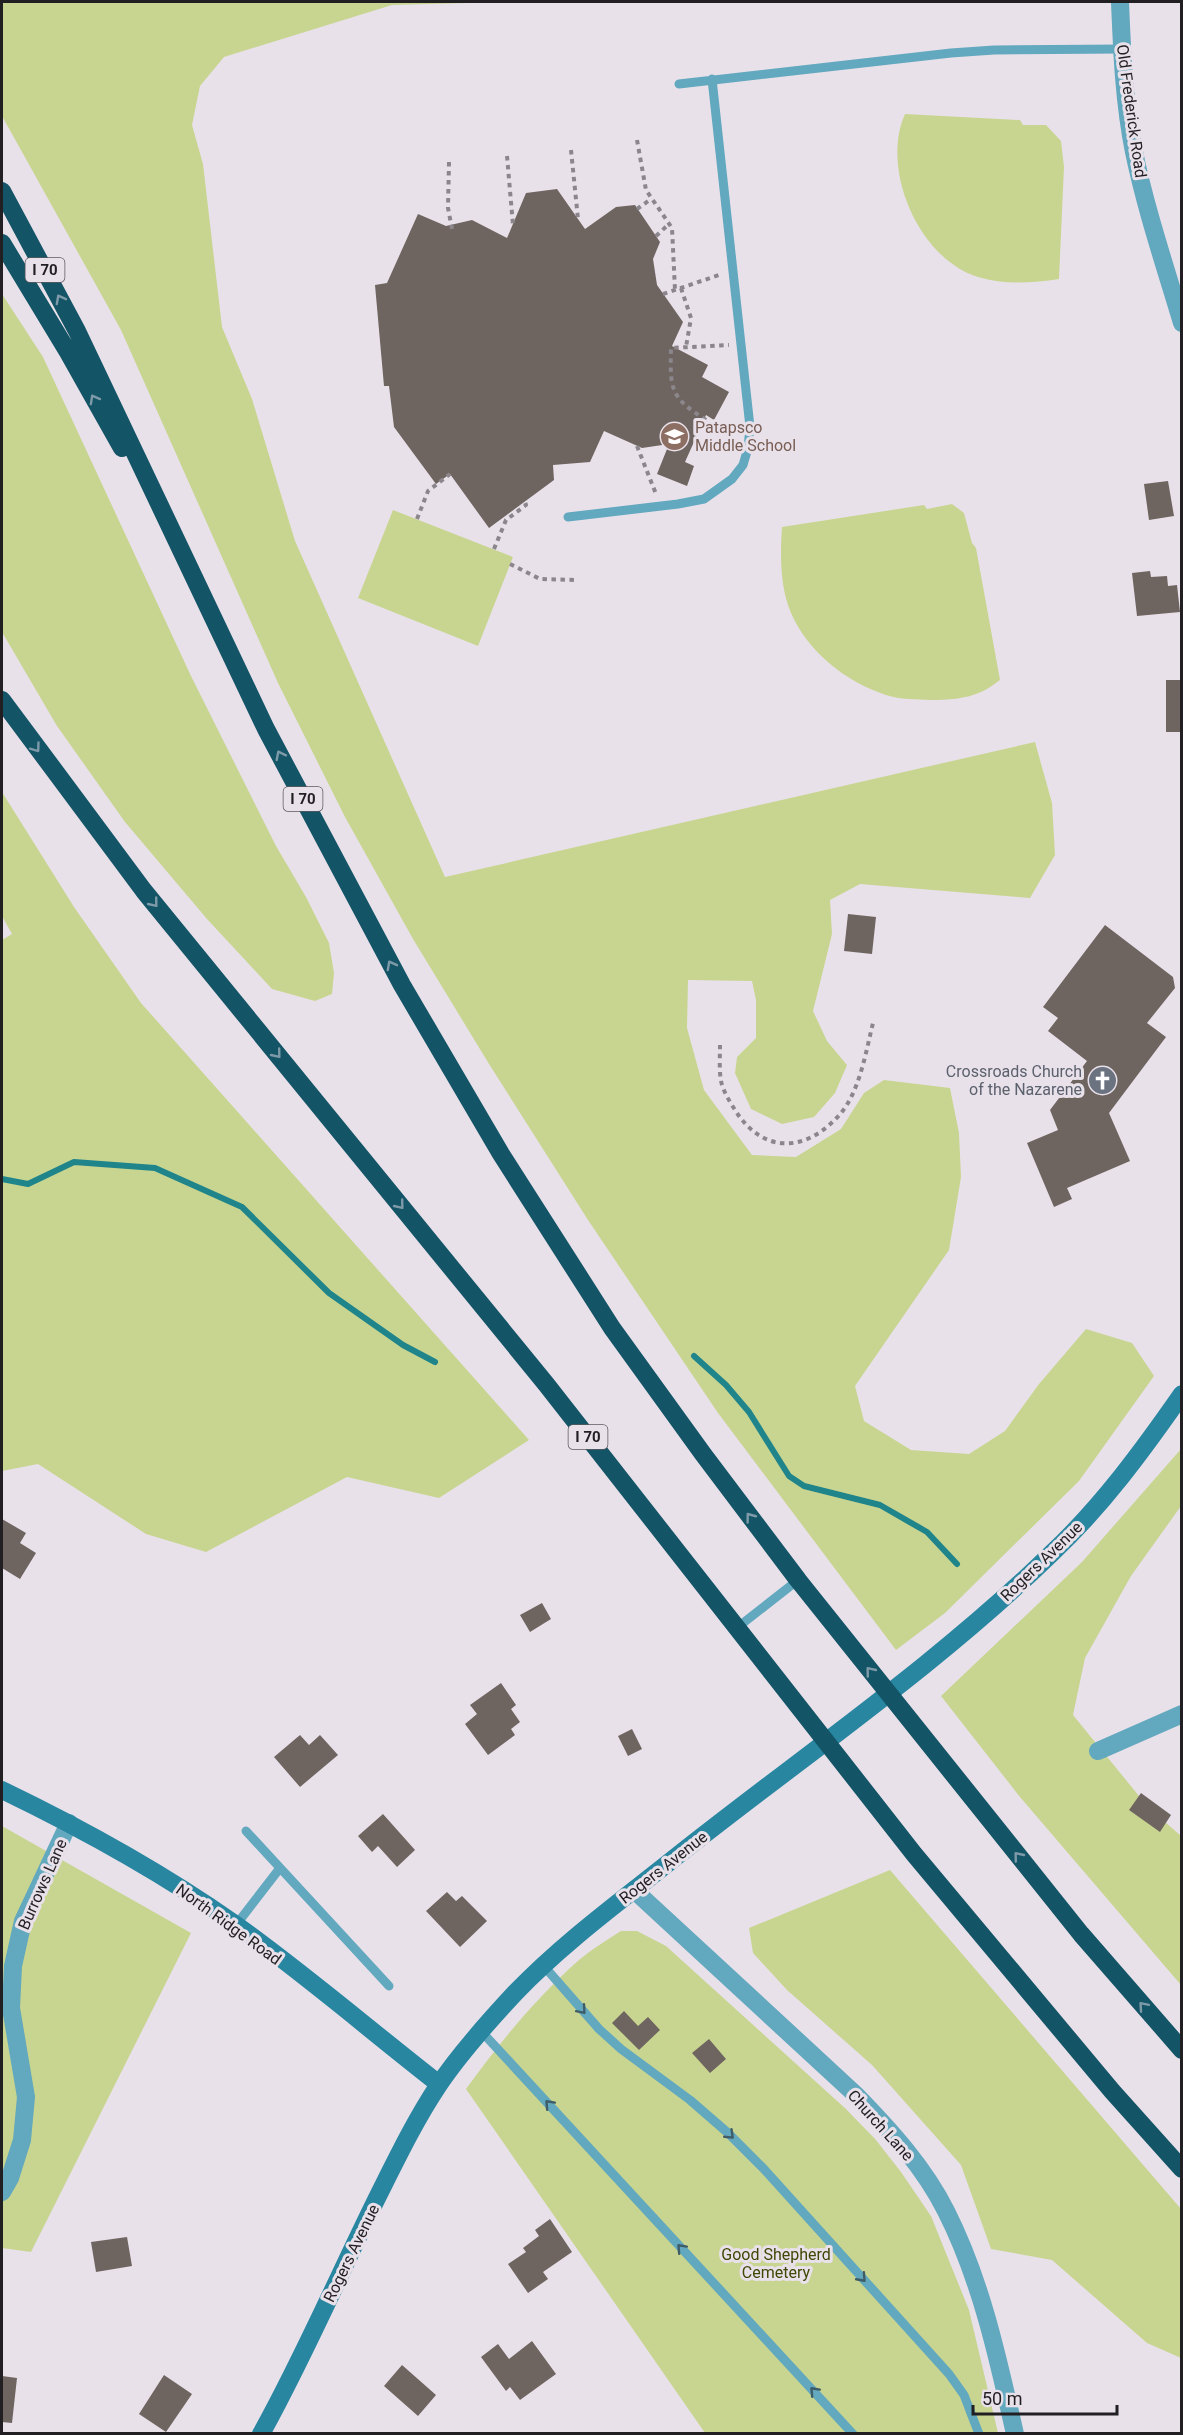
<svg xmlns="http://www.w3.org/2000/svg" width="1183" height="2435" font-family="Roboto,sans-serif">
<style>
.green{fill:#c8d590}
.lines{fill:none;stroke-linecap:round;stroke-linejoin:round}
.stream{stroke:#20848b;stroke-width:6}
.building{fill:#6e6460}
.path{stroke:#8b868c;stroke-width:4;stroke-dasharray:4.5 4.5;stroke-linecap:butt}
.lane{stroke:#62a8be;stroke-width:9}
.street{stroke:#62a8be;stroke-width:18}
.secondary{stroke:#2886a0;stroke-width:18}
.highway{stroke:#135466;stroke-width:18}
.oneway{stroke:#7e9aa8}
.oneway2{stroke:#3e5d68}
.labels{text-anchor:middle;stroke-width:6;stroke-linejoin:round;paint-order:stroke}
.shield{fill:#e9e1ea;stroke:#5d595e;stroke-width:1.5}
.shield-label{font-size:15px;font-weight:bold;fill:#211f22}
.street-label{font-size:16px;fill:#211f22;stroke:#e9e1ea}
.education-label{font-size:16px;fill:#785e54;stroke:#e9e1ea;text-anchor:start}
.worship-label{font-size:16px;fill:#5b616d;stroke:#e9e1ea;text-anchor:end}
.park-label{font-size:16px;fill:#3e4704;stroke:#e9e1ea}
</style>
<rect width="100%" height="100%" fill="#e9e1ea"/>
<path class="green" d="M2 2H507L392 5 224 57 200 86 192 125 203 164 222 327 252 399 295 541 445 877 1035 742 1052 803 1055 855 1030 898 860 884 830 900 832 934 813 1011 827 1041 847 1065 835 1093 814 1117 782 1124 751 1109 735 1073 737 1057 756 1038V1000L752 981 688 980 687 1028 704 1090 752 1155 796 1157 841 1129 864 1093 884 1080 950 1088 959 1133 961 1177 949 1250 855 1386 864 1421 911 1450 969 1454 1005 1431 1039 1384 1086 1329 1132 1343 1154 1376 1079 1481 945 1613 896 1650 718 1413 588 1220 489 1064 413 939 345 817 278 683 121 330 2 116Z
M905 114 1020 120 1023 125H1046L1061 141 1064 167 1059 279C1033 283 1004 285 978 277 919 259 880 169 905 114Z
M2 294 43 357 191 676 276 846 306 897 329 943 334 973 332 994 315 1001 272 989 207 919 125 822 57 726 2 632Z
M952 504 964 513 972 543 976 548 1000 680C994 684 988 689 981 692 966 699 947 700 931 700 917 699 900 700 886 695 846 682 808 652 791 613 780 587 780 555 782 527L924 505 927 509Z
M393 510 513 557 478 646 358 598Z
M2 792 74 907 141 1003 529 1440 439 1498 347 1477 206 1552 146 1534 38 1464 2 1471V940L12 934 2 916Z
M1181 1449V1506L1131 1576 1085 1658 1073 1715 1148 1807 1181 1836V1985L1020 1797 941 1696 1082 1562Z
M2 1826 191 1933 31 2252 2 2248Z
M890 1870 1181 2209V2358L1147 2343 1052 2260 991 2249 961 2165 872 2065 787 1990 753 1953 749 1928Z
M621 1931H637L666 1946 846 2109 876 2140 901 2172 931 2216 969 2310 998 2433H705L466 2089C500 2042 536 1998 579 1960 592 1949 607 1940 621 1931Z"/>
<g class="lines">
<path class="stream" d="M2 1179 28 1184 74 1162 155 1168 242 1207 329 1293 403 1345 435 1362
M694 1356 726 1385 749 1412 789 1476 804 1486 880 1505 927 1532 957 1564"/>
</g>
<path class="building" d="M557 189 585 229 616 207 635 205 660 242 653 259 657 285 683 322 672 346 708 365 702 377 729 392 714 420 706 415 685 462 694 466 687 486 657 474 669 444 642 448 604 431 590 462 553 465 554 480 489 528 450 474 436 484 394 427 389 386H384L375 285 387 283 418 214 446 226 472 220 507 238 526 193Z
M1168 481 1174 516 1149 520 1144 484Z
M1150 571 1151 577 1167 576 1168 586 1177 585 1180 612 1137 616 1132 573Z
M1166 680H1182V732H1166Z
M848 914 876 917 872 954 844 951Z
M1105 925 1173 977 1175 988 1147 1023 1166 1037 1109 1113 1130 1161 1067 1188 1072 1199 1054 1207 1027 1143 1058 1130 1050 1110 1087 1061 1048 1031 1058 1018 1043 1007Z
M2 1519 26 1533 20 1543 36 1553 20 1579 2 1568Z
M542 1603 551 1619 530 1632 520 1615Z
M501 1683 516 1705 511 1709 520 1722 511 1729 515 1735 488 1755 465 1724 477 1714 470 1705Z
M632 1729 642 1749 628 1756 618 1736Z
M300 1735 309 1745 320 1735 338 1755 300 1787 274 1757Z
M1141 1793 1171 1815 1160 1832 1129 1810Z
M383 1814 415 1850 397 1867 378 1846 372 1852 358 1836Z
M447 1892 456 1901 462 1896 487 1921 460 1947 426 1911Z
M624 2011 638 2026 648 2017 660 2030 639 2050 612 2023Z
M709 2039 726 2059 710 2073 692 2053Z
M550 2219 572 2252 543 2272 548 2279 528 2293 508 2264 526 2252 523 2248 539 2236 535 2230Z
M127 2237 132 2266 96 2272 91 2242Z
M532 2341 556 2374 520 2400 510 2387 506 2391 481 2357 498 2344 509 2359Z
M402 2365 436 2395 418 2416 384 2386Z
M164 2375 192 2394 166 2432 139 2414Z
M2 2376 17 2378 12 2423 2 2422Z"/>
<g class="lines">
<path class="path" d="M637 140 646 190 672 228 675 290
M571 150 578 219
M507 156 513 225
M449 162 448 208 452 229
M637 209 651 199
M656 236 669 224
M681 288 691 318 686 347
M663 294 722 274
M706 420C670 397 670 390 671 348L729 345
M637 446 656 494
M417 519 428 491 450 474
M494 549 506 520 526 505 525 502
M510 564 540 579 575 580
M720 1045C720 1056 719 1070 721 1081 723 1091 730 1102 735 1110 764 1156 808 1152 841 1113 860 1090 866 1051 873 1023"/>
<path class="lane" d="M679 84 951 53 994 50 1122 49
M568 517 678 504 704 499 732 479 743 465 748 448 750 427 712 79
M738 1627 798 1580
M246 1831 389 1986
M236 1925 280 1868
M543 1965 599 2029 621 2049 690 2100 728 2133 763 2168 949 2374 964 2395 979 2434
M481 2031 853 2434"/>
<path class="street" d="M1120 2C1122 51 1124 103 1134 152 1146 210 1165 266 1182 323
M1098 1751 1182 1714
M634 1890 856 2095C890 2130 924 2167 946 2211 981 2280 998 2358 1015 2434
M2 2192 10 2178 22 2140 26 2097 11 2008 13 1966 23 1921 69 1823"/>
<path class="secondary" d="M2 1790C83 1829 161 1872 235 1924 305 1974 371 2031 439 2084
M261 2434C305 2355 340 2272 380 2192 398 2156 416 2119 438 2086 460 2053 488 2022 515 1993 564 1942 622 1900 677 1856 803 1756 937 1665 1052 1553 1102 1506 1143 1450 1182 1394"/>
<path class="highway" d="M2 191 77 331 266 729 402 985 501 1154 612 1328 703 1454 798 1580 1081 1934 1182 2050
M2 243 68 352 122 448
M2 700 144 891 546 1384 914 1854 1112 2091 1182 2169"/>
</g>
<defs><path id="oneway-chevron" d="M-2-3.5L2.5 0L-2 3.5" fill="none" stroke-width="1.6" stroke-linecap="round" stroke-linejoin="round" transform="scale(1.5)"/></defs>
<g class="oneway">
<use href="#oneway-chevron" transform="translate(60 299) rotate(-118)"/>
<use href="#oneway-chevron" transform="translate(94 399) rotate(-119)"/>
<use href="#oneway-chevron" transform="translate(36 748) rotate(54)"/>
<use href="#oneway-chevron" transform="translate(280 755) rotate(-117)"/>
<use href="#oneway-chevron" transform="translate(154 903) rotate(51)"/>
<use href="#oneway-chevron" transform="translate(391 965) rotate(-118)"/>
<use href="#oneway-chevron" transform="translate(277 1054) rotate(51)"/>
<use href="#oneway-chevron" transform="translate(400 1205) rotate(51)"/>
<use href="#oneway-chevron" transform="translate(750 1517) rotate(-127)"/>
<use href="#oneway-chevron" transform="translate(870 1671) rotate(-129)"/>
<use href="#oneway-chevron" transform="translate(1018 1856) rotate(-129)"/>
<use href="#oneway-chevron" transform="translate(1143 2006) rotate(-131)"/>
</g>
<g class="oneway2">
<use href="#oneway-chevron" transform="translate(582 2010) rotate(49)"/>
<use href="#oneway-chevron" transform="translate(549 2104) rotate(-133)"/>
<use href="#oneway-chevron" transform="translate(730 2135) rotate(44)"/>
<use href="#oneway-chevron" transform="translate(681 2248) rotate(-133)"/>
<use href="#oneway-chevron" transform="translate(862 2278) rotate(48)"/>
<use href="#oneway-chevron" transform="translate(814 2391) rotate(-133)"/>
</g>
<defs>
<symbol id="school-disc" viewBox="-11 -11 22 22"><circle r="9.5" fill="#8d6e63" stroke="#e9e1ea"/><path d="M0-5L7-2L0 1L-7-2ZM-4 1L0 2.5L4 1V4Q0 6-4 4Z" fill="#fff"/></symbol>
<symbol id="church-disc" viewBox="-11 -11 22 22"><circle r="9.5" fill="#6b7280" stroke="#e9e1ea"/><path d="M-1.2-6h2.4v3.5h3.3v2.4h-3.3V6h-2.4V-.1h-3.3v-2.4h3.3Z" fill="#fff"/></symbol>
</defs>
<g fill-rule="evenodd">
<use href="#school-disc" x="658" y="420" width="33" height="33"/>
<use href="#church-disc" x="1086" y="1064" width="33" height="33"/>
</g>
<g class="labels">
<g class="shield">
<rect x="25.5" y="258" width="39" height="24" rx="4.5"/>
<rect x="283.5" y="787" width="39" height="24" rx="4.5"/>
<rect x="568.5" y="1425" width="39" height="24" rx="4.5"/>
</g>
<g class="shield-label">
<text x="45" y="275">I 70</text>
<text x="303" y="804">I 70</text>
<text x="588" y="1442">I 70</text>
</g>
<g class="street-label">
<text transform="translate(1132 111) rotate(82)" y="6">Old Frederick Road</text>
<text transform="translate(1041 1561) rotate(-44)" y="6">Rogers Avenue</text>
<text transform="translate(663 1867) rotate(-38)" y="6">Rogers Avenue</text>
<text transform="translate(42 1884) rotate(-66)" y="6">Burrows Lane</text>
<text transform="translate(229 1924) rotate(36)" y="6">North Ridge Road</text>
<text transform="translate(881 2125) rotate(48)" y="6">Church Lane</text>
<text transform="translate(351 2253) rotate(-64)" y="6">Rogers Avenue</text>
</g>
<g class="education-label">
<text x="695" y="433">Patapsco<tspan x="695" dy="18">Middle School</tspan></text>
</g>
<g class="worship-label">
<text x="1082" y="1077">Crossroads Church<tspan x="1082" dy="18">of the Nazarene</tspan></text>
</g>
<g class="park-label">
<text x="776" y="2260">Good Shepherd<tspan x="776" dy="18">Cemetery</tspan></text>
</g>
</g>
<rect width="1183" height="2435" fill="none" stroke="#211f22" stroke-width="6"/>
<path d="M973 2405v9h144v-9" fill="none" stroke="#211f22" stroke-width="3"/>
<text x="982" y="2405" font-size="18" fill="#211f22" stroke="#e9e1ea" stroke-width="4.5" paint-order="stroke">50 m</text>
</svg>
